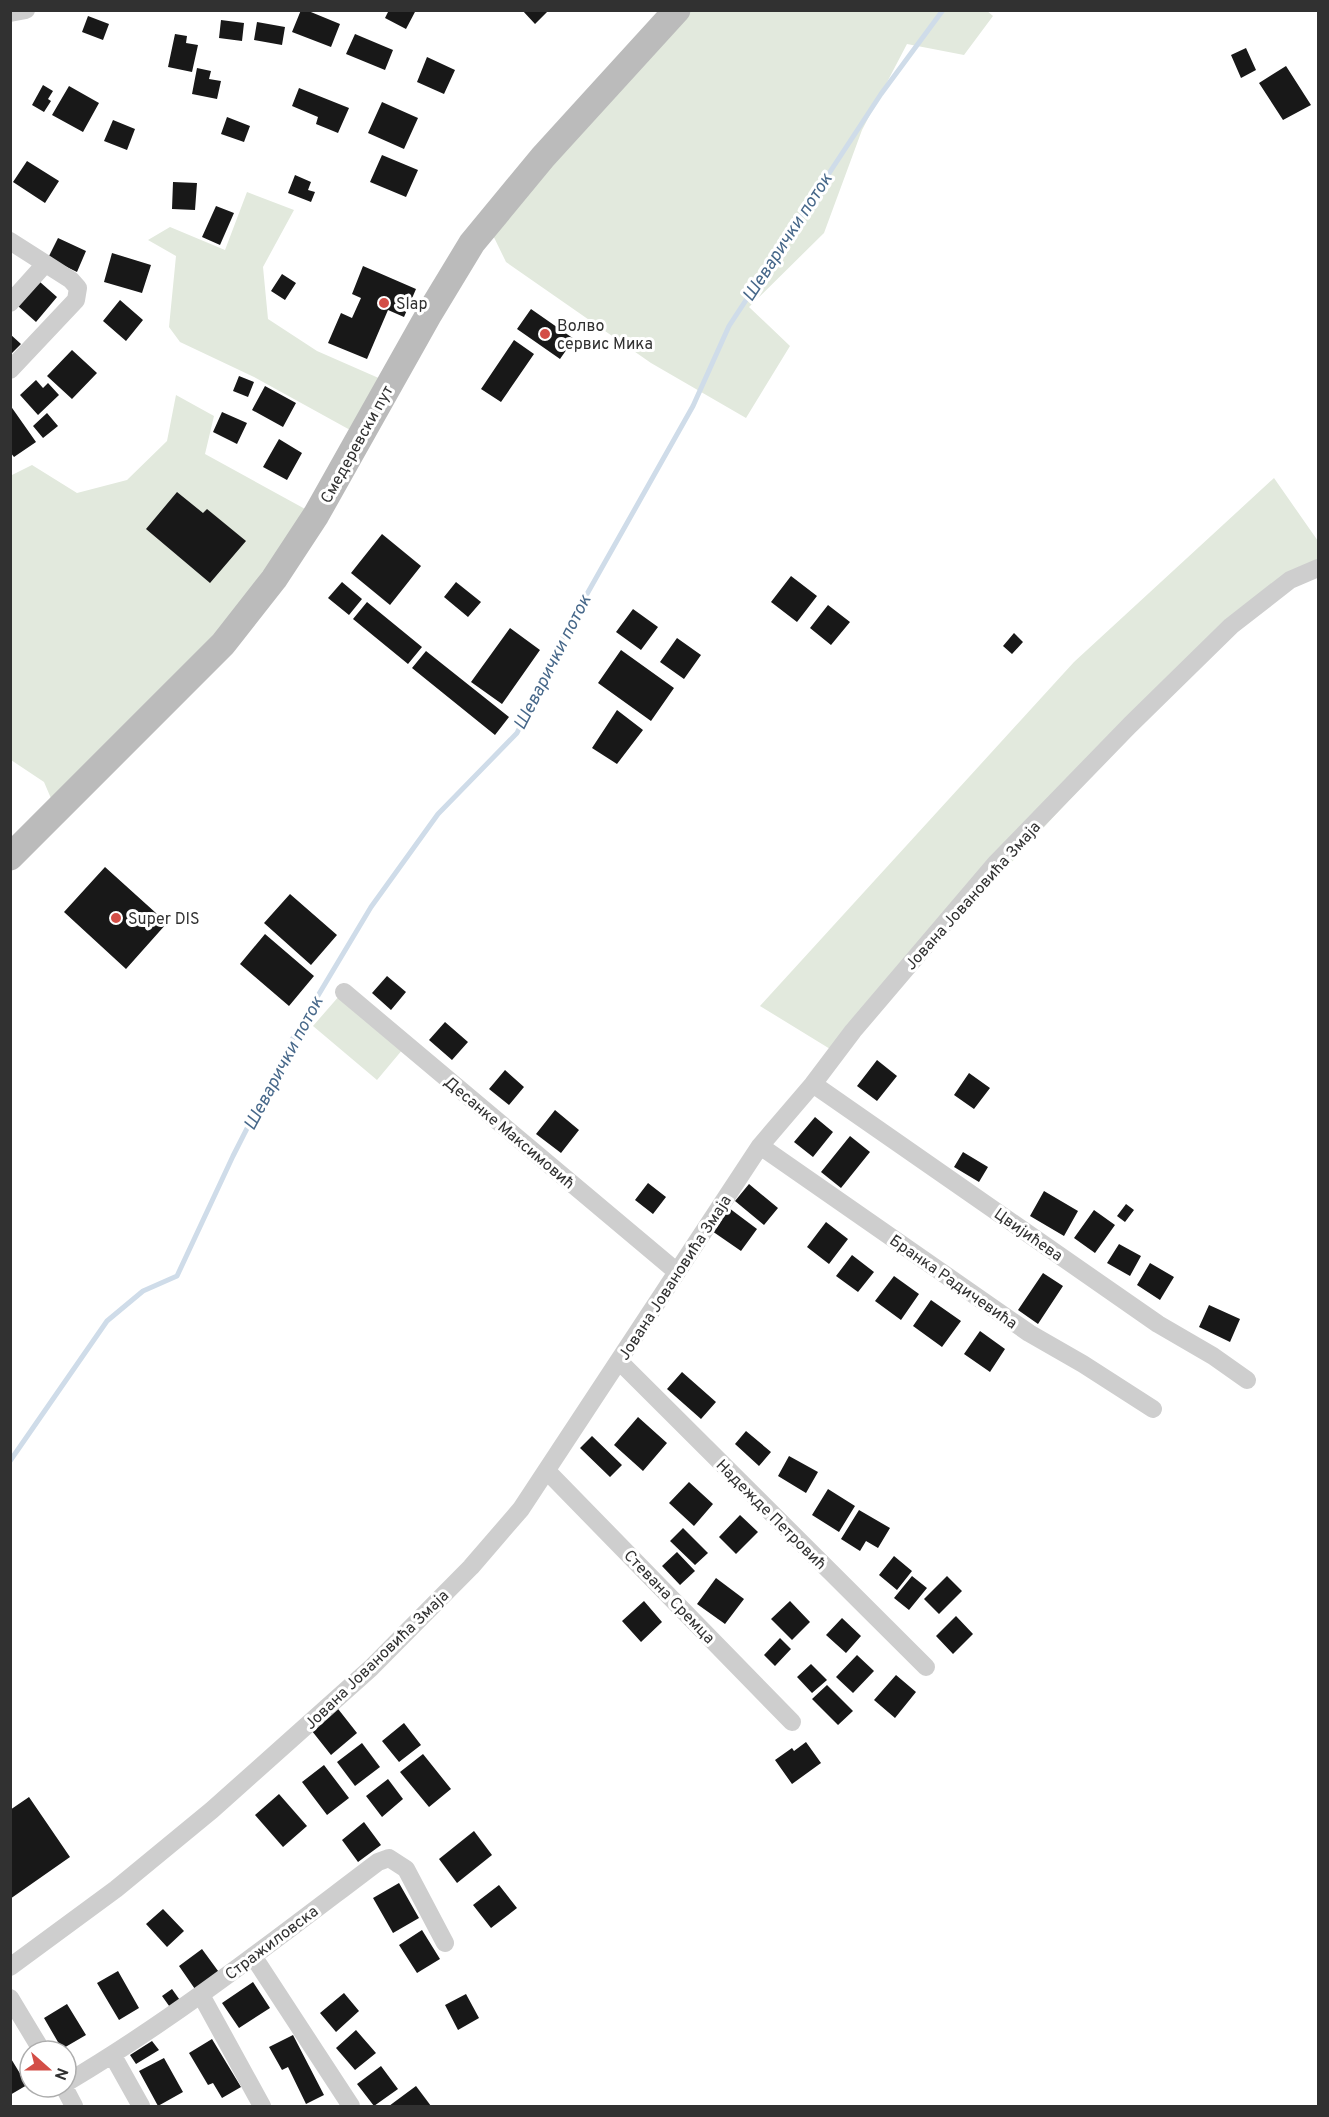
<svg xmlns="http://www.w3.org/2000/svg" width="1329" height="2117" font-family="Overpass,sans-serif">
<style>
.grass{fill:#e2e9dd}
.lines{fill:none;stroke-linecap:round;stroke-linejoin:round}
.stream{stroke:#cfdce9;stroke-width:5}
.building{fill:#181818}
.minor{stroke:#cecece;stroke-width:18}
.secondary{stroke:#bbb;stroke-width:27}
.poi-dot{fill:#d34e47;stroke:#fff;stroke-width:2}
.labels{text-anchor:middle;stroke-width:6;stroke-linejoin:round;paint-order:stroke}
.poi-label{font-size:16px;fill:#313131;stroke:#fff;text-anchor:start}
.street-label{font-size:16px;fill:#313131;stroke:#fff}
.water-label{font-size:18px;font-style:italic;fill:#47688a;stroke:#fff}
</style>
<rect width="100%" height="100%" fill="#fff"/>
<path class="grass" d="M986 10 993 16 964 55 907 44 862 130 824 233 749 307 790 346 746 418 651 363 506 262 487 223 660 11Z
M247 192 294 210 263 267 268 319 317 351 390 383 361 436 254 377 180 342 169 327 176 256 148 240 170 227 225 250Z
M176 395 214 416 205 454 316 515 293 552 56 810 44 782 11 760 10 476 32 465 77 493 127 480 167 441Z
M1274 478 1318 541V571L1231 626 835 1052 760 1006 1074 662Z
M340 995 403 1049 377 1080 313 1026Z"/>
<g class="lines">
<path class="stream" d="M10 1461 107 1321 143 1291 177 1276 233 1156 295 1034 371 907 438 814 517 733 565 633 693 406 729 326 881 94 943 10"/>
</g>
<path class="building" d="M301 10H306L340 24 331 47 292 32Z
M389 10H416L406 29 385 18Z
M522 10H549L535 24Z
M88 16 109 24 103 40 82 32Z
M221 20 244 23 242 41 219 38Z
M257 22 285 27 282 45 254 40Z
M175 34 187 36 186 43 198 45 192 72 168 67Z
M355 34 393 50 385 70 346 54Z
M1246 48 1256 70 1241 78 1231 55Z
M427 57 455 70 444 94 417 82Z
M1286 66 1311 105 1283 120 1259 83Z
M197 68 211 71 209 79 221 81 217 99 192 94Z
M43 85 53 91 48 99 51 101 44 112 32 105Z
M69 86 99 103 83 132 52 115Z
M299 88 349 108 338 133 316 124 318 117 292 106Z
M382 102 418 118 404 149 368 133Z
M227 117 250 126 244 142 221 134Z
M113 120 135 129 127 150 104 141Z
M382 155 418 170 406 197 370 182Z
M27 161 59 181 45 203 13 182Z
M295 175 311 182 308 190 315 192 311 202 288 193Z
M173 182 197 183 195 210 172 209Z
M216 206 234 213 220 245 202 237Z
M58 238 86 251 77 272 48 258Z
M112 253 151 265 142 293 104 282Z
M363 266 416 289 404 317 388 310 367 359 328 343 341 313 352 318 361 298 352 294Z
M282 274 296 283 285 300 271 291Z
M40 282 57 297 36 322 18 306Z
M120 300 143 320 126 341 103 321Z
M531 309 574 339 560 359 517 329Z
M10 334 21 344 10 355Z
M514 340 534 354 501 402 481 389Z
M72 350 97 373 72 399 47 376Z
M239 376 254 382 248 397 233 391Z
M36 380 43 388 48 383 59 395 38 415 20 395Z
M265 386 296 403 283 427 252 410Z
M10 405 36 442 14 457 10 452Z
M222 412 247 423 237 444 213 432Z
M47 413 58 426 43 438 33 426Z
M279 439 302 453 287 480 263 467Z
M177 492 203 513 207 509 246 541 210 583 146 529Z
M382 534 421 566 390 605 351 573Z
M791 576 817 596 797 622 771 602Z
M342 582 362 599 349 615 328 598Z
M456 582 481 602 468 617 444 597Z
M367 602 422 647 408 664 353 619Z
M828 605 850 622 831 645 810 628Z
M633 609 658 627 641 650 616 632Z
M510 628 540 650 502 704 471 682Z
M1014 633 1023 642 1012 654 1003 646Z
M677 638 701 655 684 679 660 662Z
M621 650 674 688 651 721 598 683Z
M426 651 509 717 495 735 412 668Z
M617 710 643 730 617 764 592 748Z
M105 867 167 923 126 969 64 912Z
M290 894 337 935 311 965 264 923Z
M265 934 314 976 289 1006 240 964Z
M387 976 406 992 391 1010 372 993Z
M445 1022 468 1042 452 1060 429 1040Z
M877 1060 897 1076 877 1101 857 1086Z
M505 1070 524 1087 509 1105 489 1089Z
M969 1073 990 1088 974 1109 954 1095Z
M555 1110 579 1130 561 1153 536 1134Z
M815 1117 833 1132 813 1157 794 1142Z
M850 1136 870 1152 841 1188 821 1172Z
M963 1152 988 1167 979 1182 954 1167Z
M648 1183 666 1197 653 1214 635 1200Z
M749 1184 778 1208 764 1225 735 1201Z
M1044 1191 1078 1211 1064 1236 1030 1216Z
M1126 1204 1134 1210 1125 1222 1117 1216Z
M729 1208 757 1229 741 1251 712 1231Z
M1094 1210 1115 1225 1095 1253 1074 1238Z
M826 1222 848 1239 829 1264 807 1247Z
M1119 1244 1141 1256 1130 1276 1107 1263Z
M852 1255 874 1272 858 1292 836 1276Z
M1150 1263 1174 1277 1160 1300 1137 1285Z
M1043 1273 1063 1286 1038 1324 1018 1310Z
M894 1276 919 1294 901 1320 875 1301Z
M931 1300 961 1321 942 1347 913 1326Z
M1209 1305 1240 1319 1230 1342 1199 1327Z
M980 1331 1005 1349 990 1372 964 1354Z
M682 1372 716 1402 701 1419 667 1389Z
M638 1417 667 1443 643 1471 614 1445Z
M746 1431 771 1452 759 1466 735 1444Z
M592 1436 622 1465 610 1477 580 1448Z
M789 1456 818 1472 806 1493 778 1476Z
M689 1482 713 1504 694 1526 669 1503Z
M828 1489 855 1506 839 1532 812 1515Z
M859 1510 890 1528 878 1548 866 1541 860 1551 841 1539Z
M740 1515 758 1532 736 1554 719 1537Z
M683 1528 708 1553 695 1565 670 1541Z
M677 1552 695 1571 680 1585 662 1566Z
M894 1556 912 1571 897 1590 879 1575Z
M912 1576 927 1588 909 1610 894 1598Z
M947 1576 962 1591 939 1614 924 1599Z
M716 1578 744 1599 725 1624 697 1604Z
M644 1601 662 1622 641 1642 622 1621Z
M790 1601 810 1622 792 1640 771 1619Z
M956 1616 973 1634 953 1654 936 1636Z
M842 1618 861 1636 846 1653 826 1635Z
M780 1638 791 1649 775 1666 764 1655Z
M857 1655 874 1671 853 1693 836 1677Z
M811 1664 827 1680 812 1693 797 1677Z
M896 1675 916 1692 895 1718 874 1700Z
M827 1685 853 1711 838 1725 812 1699Z
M335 1705 357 1733 331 1755 308 1726Z
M404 1723 421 1745 399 1762 382 1741Z
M806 1742 821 1763 792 1784 775 1760 792 1748 794 1751Z
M362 1743 380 1767 355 1786 337 1762Z
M423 1754 451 1789 429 1807 400 1772Z
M324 1765 349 1798 327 1815 302 1782Z
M388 1779 403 1799 382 1817 366 1796Z
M279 1794 307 1826 283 1847 255 1815Z
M29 1797 70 1857 10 1899V1810Z
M364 1822 381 1845 358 1862 342 1840Z
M474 1831 492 1855 457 1883 439 1859Z
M399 1883 419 1918 393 1933 373 1898Z
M499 1885 517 1908 491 1928 473 1905Z
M163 1909 184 1931 167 1947 146 1924Z
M422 1930 440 1959 417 1973 399 1945Z
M202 1949 221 1975 197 1992 179 1966Z
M118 1971 139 2008 119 2020 97 1983Z
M253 1982 270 2008 239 2028 222 2003Z
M172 1989 182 2003 172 2010 162 1996Z
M344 1993 359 2011 336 2032 320 2013Z
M466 1994 479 2018 458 2030 445 2005Z
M67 2004 86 2035 62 2049 44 2018Z
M356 2030 376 2053 355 2070 336 2048Z
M293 2035 324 2095 306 2104 288 2067 282 2070 269 2047Z
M212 2039 241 2087 222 2098 213 2083 208 2085 189 2053Z
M152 2041 159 2050 136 2064 130 2055Z
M10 2057 27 2085 10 2095Z
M164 2058 183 2092 158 2106 139 2071Z
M381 2066 398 2089 374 2106 357 2084Z
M416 2086 431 2106H389Z"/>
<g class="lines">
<path class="minor" d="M10 13 26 10
M10 241 71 280 78 288 76 300 10 370
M10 303 45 264
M344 992 677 1272
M813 1084 1158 1324 1213 1356 1247 1380
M760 1146 1029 1333 1083 1364 1153 1409
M619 1361 926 1667
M547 1471 792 1722
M253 1956 351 2106
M10 1967 116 1889 212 1810 371 1668 471 1567 521 1509 760 1146 813 1084 853 1031 995 864 1130 725 1231 626 1290 580 1318 568
M201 1995 262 2106
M10 1998 42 2051
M113 2056 141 2106
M66 2083C176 2018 276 1939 378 1862L389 1858 406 1869 445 1943
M64 2087 74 2106"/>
<path class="secondary" d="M10 857 223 644 274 579 316 515 429 314 472 243 543 157 677 10"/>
</g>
<g class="poi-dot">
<circle cx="384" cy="303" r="6"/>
<circle cx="545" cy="334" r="6"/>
<circle cx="116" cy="918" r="6"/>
</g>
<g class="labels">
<g class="poi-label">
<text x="396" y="309">Slap</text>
<text x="557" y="331">Волво<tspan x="557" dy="18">сервис Мика</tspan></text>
<text x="128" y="924">Super DIS</text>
</g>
<g class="street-label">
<text transform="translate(356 444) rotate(-61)" y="6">Смедеревски пут</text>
<text transform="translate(972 895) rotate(-48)" y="6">Јована Јовановића Змаја</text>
<text transform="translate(510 1132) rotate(40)" y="6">Десанке Максимовић</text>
<text transform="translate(1029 1234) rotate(35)" y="6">Цвијићева</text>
<text transform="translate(674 1277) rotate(-57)" y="6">Јована Јовановића Змаја</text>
<text transform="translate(954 1281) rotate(35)" y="6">Бранка Радичевића</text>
<text transform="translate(772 1514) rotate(45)" y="6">Надежде Петровић</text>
<text transform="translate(670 1596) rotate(46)" y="6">Стевана Сремца</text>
<text transform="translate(376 1659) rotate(-44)" y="6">Јована Јовановића Змаја</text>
<text transform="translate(271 1942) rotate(-37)" y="6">Стражиловска</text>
</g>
<g class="water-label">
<text transform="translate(787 237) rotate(-57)" y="6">Шеварички поток</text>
<text transform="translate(552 662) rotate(-63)" y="6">Шеварички поток</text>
<text transform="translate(283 1063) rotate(-62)" y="6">Шеварички поток</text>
</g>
</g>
<rect width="1329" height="2117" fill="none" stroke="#313131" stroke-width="24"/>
<g transform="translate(48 2069) rotate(111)"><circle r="28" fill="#ffffff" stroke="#adadad" stroke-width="1.5"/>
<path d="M0-4.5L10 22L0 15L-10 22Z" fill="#d34e47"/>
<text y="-9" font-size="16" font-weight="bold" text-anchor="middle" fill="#313131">N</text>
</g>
</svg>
